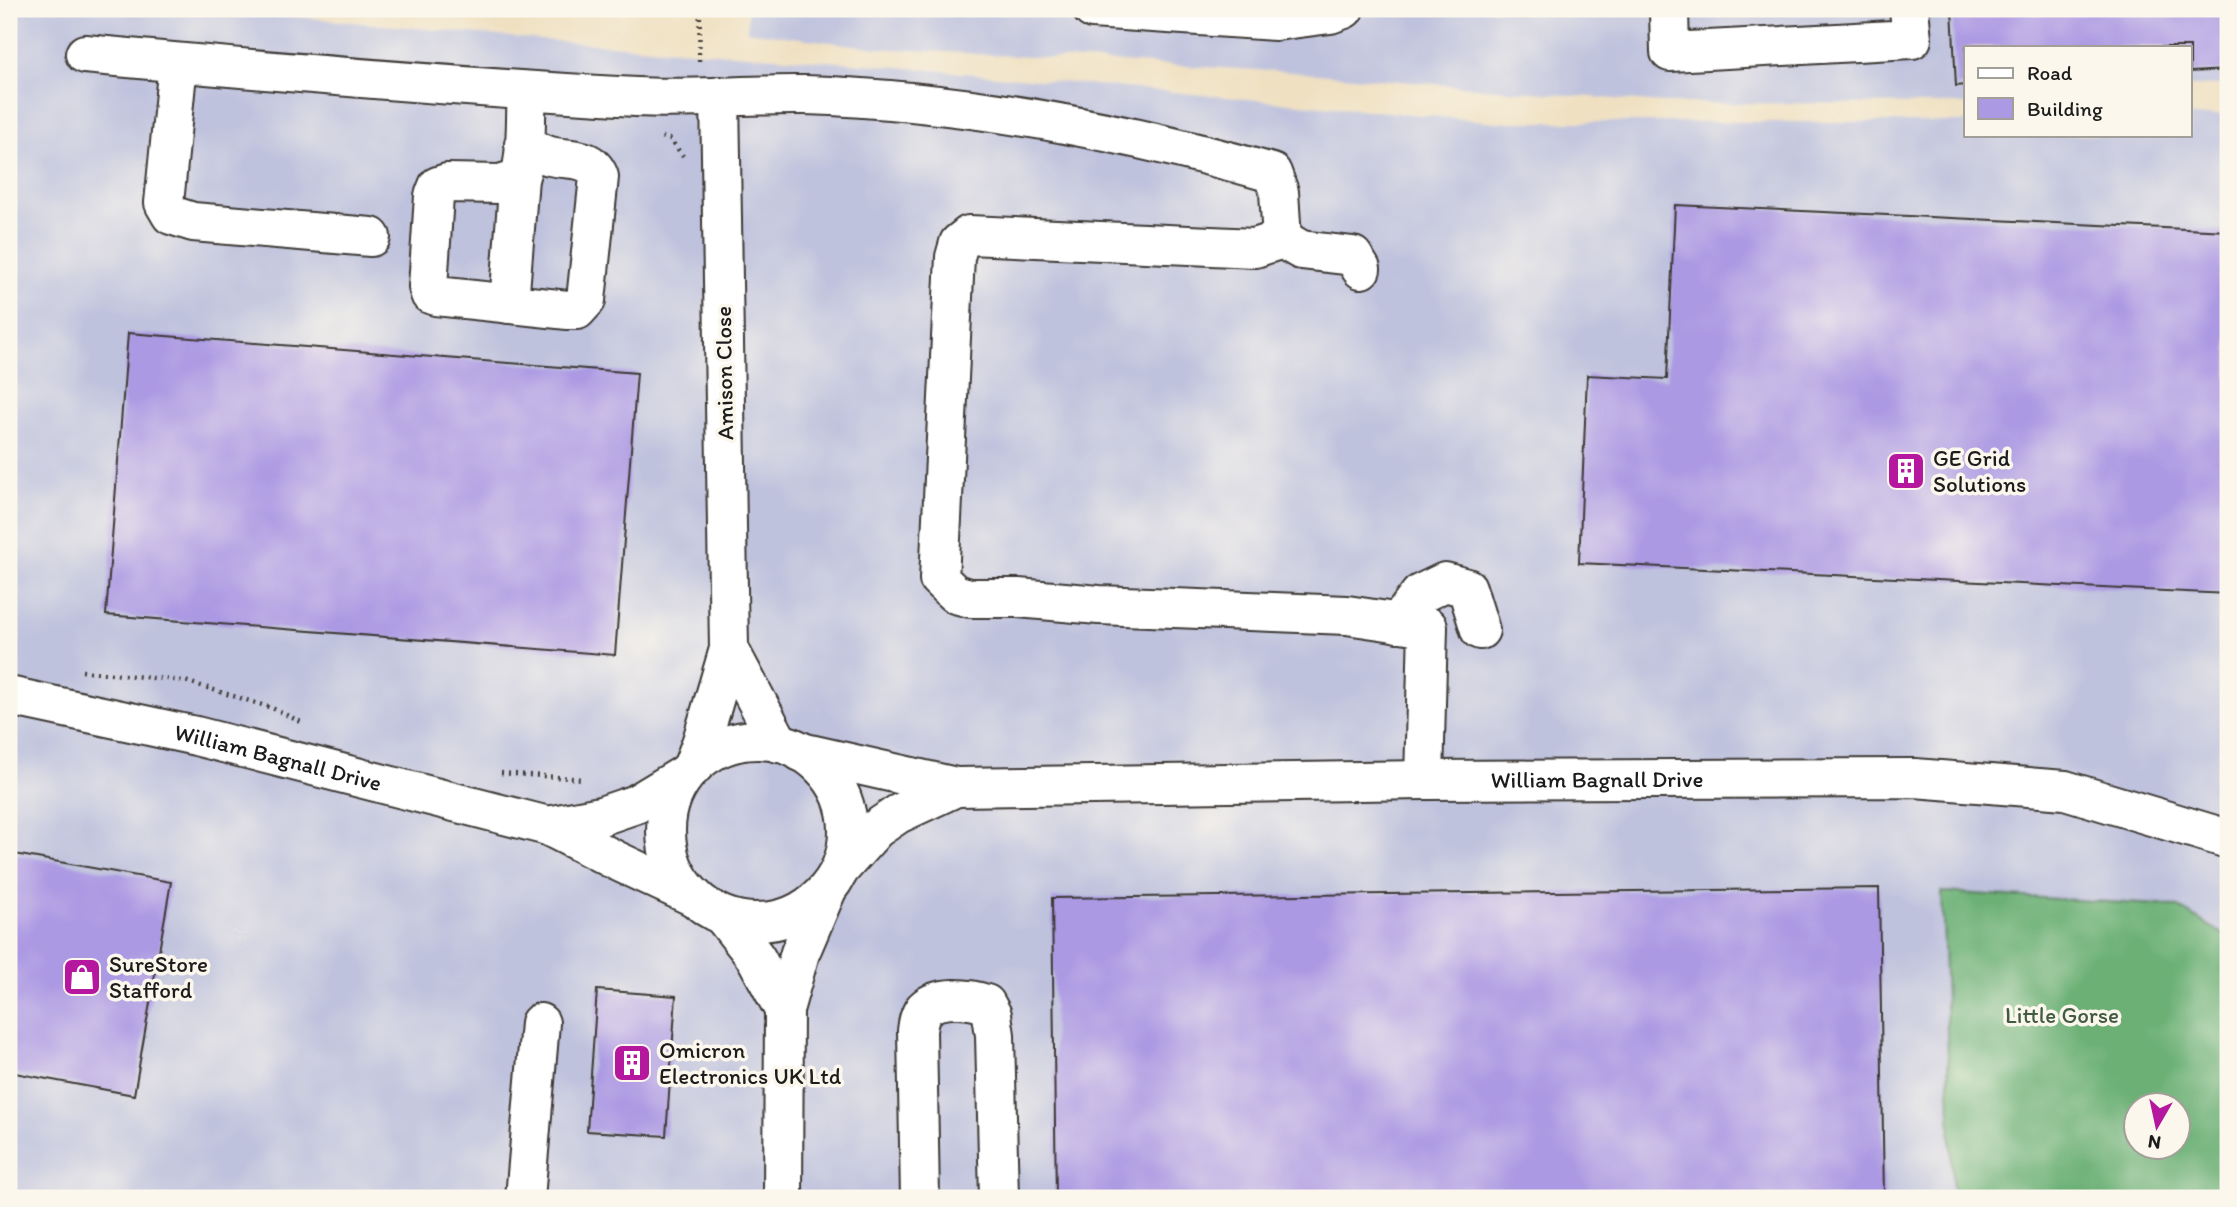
<svg xmlns="http://www.w3.org/2000/svg" width="2237" height="1207" font-family="Itim,sans-serif">
<style>
.industrial{fill:#bfc2dd}
.forest{fill:#6cb076;stroke:#446649;stroke-width:2;fill-rule:evenodd}
.building{fill:#ab99e3}
.lines{fill:none;stroke-linecap:round;stroke-linejoin:round}
.minor-casing{stroke:#3c3935;stroke-width:42}
.path{stroke:#3c3935;stroke-width:4.5;stroke-dasharray:2 5;stroke-linecap:butt}
.minor{stroke:#fff;stroke-width:38}
.labels{text-anchor:middle;stroke-width:7;stroke-linejoin:round;paint-order:stroke}
.street-label{font-size:23px;fill:#1c1c1c;stroke:#fbf7ec}
.poi-label{font-size:23px;fill:#1c1c1c;stroke:#fbf7ec;text-anchor:start}
.park-label{font-size:23px;fill:#415a42;stroke:#fbf7ec}
</style>
<rect width="100%" height="100%" fill="#fbf7ec"/>
<filter id="ink" filterUnits="userSpaceOnUse"><feTurbulence type="fractalNoise" baseFrequency=".0143" numOctaves="2"/><feDisplacementMap in="SourceGraphic" scale="14" xChannelSelector="R" yChannelSelector="G"/><feConvolveMatrix kernelMatrix="1 2 1 2 8 2 1 2 1" color-interpolation-filters="sRGB"/></filter>
<filter id="wash" filterUnits="userSpaceOnUse"><feTurbulence type="fractalNoise" baseFrequency=".00686" numOctaves="4" result="noise"/><feDisplacementMap in="SourceGraphic" scale="28" xChannelSelector="R" yChannelSelector="G"/><feGaussianBlur stdDeviation="1.57" result="paint"/><feColorMatrix in="noise" values="0 0 0 0 0 0 0 0 0 0 0 0 0 0 0 0 0 1.4 0 .05"/><feComposite in="paint" operator="in"/></filter>
<g filter="url(#wash)">
<rect width="100%" height="100%" fill="#efe0c1"/>
<path class="industrial" d="M9 9H214L542 40 867 64 1496 122H1966V135H2190V117L2228 114V937L1942 892 1953 1198H9Z
M748 9H2228V84L2190 87V47H1966V104L1662 103 1293 72 876 48 747 31Z"/>
<path class="forest" d="M1942 892 2176 906 2228 937V1198H1953ZM2136 1106H2178V1148H2136Z"/>
<g id="blocks">
<path class="building" d="M1952 9H2228V70L2190 72V47H1966V85L1956 86Z
M1675 205 2228 231V594L1579 563 1587 375 1667 379Z
M128 333 637 373 615 655 106 615Z
M9 853 171 882 134 1095 9 1072Z
M1879 888 1884 1198H1056L1052 898Z
M597 990 676 996 666 1136 587 1131Z"/>
</g>
</g>
<g filter="url(#ink)">
<use href="#blocks" fill-opacity="0" stroke="#3c3935" stroke-width="2"/>
<g class="lines">
<defs>
<g id="minor">
<path d="M1092 9 1276 21 1330 14 1344 9"/>
<path d="M1669 9 1670 52 1912 39 1909 9"/>
<path d="M85 54C268 71 452 87 636 97 692 100 749 94 805 95 962 100 1121 130 1272 173L1279 192 1282 239 1255 248 969 235 959 243 955 257 939 579 955 594 970 598H1018L1099 605 1347 615 1428 627 1424 780"/>
<path d="M178 63 164 203 171 215 193 222 371 237"/>
<path d="M524 144C532 148 541 154 550 156 570 161 591 155 599 177L586 300 577 310H568L436 296 430 294 428 287 434 196 438 186 447 183 500 184 519 178C528 157 525 115 527 91"/>
<path d="M1282 239 1301 250 1353 256 1361 269"/>
<path d="M509 304 519 178"/>
<path d="M1398 623 1420 594 1445 582 1467 588 1480 630"/>
<path d="M729 649 779 743"/>
<path id="s1" d="M9 696 196 736 548 826 615 860 694 897"/>
<circle cx="757" cy="831" r="91"/>
<path id="s2" d="M801 752 956 787 1424 780 1915 778 2065 790 2228 839"/>
<path d="M692 768 702 741 729 649 720 96"/>
<path d="M548 826 601 816 636 804 684 775"/>
<path d="M841 868 876 829 898 814 956 787"/>
<path d="M723 916 756 958 784 1010"/>
<path d="M525 1198 540 1023"/>
<path d="M783 1198 784 1010 800 953 826 892"/>
<path d="M920 1198 917 1031C918 1023 919 1016 924 1009 938 995 969 998 986 1004L992 1015 995 1035 999 1198"/>
</g>
</defs>
<use href="#minor" class="minor-casing"/>
<path class="path" d="M699 61 700 9
M662 137 670 139 683 156
M82 671 185 681 272 708 303 723
M501 773 583 779"/>
<use href="#minor" class="minor"/>
</g>
</g>
<defs>
<symbol id="building-square" viewBox="-11 -11 22 22"><rect x="-9" y="-9" width="18" height="18" rx="4" fill="#b5179e" stroke="#fbf7ec"/><path d="M-4-6H4V6H1V3H-1V6H-4ZM-2.5-4.3h1.7v1.8h-1.7ZM.8-4.3h1.7v1.8H.8ZM-2.5-1h1.7V.8h-1.7ZM.8-1h1.7V.8H.8Z" fill="#fff"/></symbol>
<symbol id="shop-square" viewBox="-11 -11 22 22"><rect x="-9" y="-9" width="18" height="18" rx="4" fill="#b5179e" stroke="#fbf7ec"/><path d="M-5-2.5h2.3a2.7 3.5 0 0 1 5.4 0H5L5.5 6h-11ZM-1.5-2.5h3a1.5 2.3 0 0 0-3 0Z" fill="#fff"/></symbol>
</defs>
<g fill-rule="evenodd">
<use href="#building-square" x="1884" y="449" width="44" height="44"/>
<use href="#shop-square" x="60" y="955" width="44" height="44"/>
<use href="#building-square" x="610" y="1041" width="44" height="44"/>
</g>
<g class="labels">
<g class="street-label">
<text transform="translate(724 373) rotate(-91)" y="8">Amison Close</text>
<text dy="8" stroke="none"><textPath href="#s1" startOffset="276">William Bagnall Drive</textPath></text>
<text dy="8" stroke="none"><textPath href="#s2" startOffset="800">William Bagnall Drive</textPath></text>
</g>
<g class="poi-label">
<text x="1933" y="466">GE Grid<tspan x="1933" dy="26">Solutions</tspan></text>
<text x="109" y="972">SureStore<tspan x="109" dy="26">Stafford</tspan></text>
<text x="659" y="1058">Omicron<tspan x="659" dy="26">Electronics UK Ltd</tspan></text>
</g>
<g class="park-label">
<text x="2062" y="1023">Little Gorse</text>
</g>
</g>
<rect width="2237" height="1207" fill="none" stroke="#fbf7ec" stroke-width="35"/>
<rect x="1964" y="46" width="228" height="91" fill="#fbf7ec" stroke="#a29f99" stroke-width="2"/>
<rect x="1978" y="68" width="35" height="10" fill="#ffffff" stroke="#a29f99" stroke-width="2"/>
<text x="2027" y="80" font-size="21" fill="#1c1c1c">Road</text>
<rect x="1978" y="98" width="35" height="21" fill="#ab99e3" stroke="#a29f99" stroke-width="2"/>
<text x="2027" y="116" font-size="21" fill="#1c1c1c">Building</text>
<g transform="translate(2157 1126) rotate(189)"><circle r="33" fill="#fbf7ec" stroke="#a29f99" stroke-width="2"/>
<path d="M0-5L12 26L0 18L-12 26Z" fill="#b5179e"/>
<text y="-10" font-size="19" font-weight="bold" text-anchor="middle" fill="#1c1c1c">N</text>
</g>
</svg>
